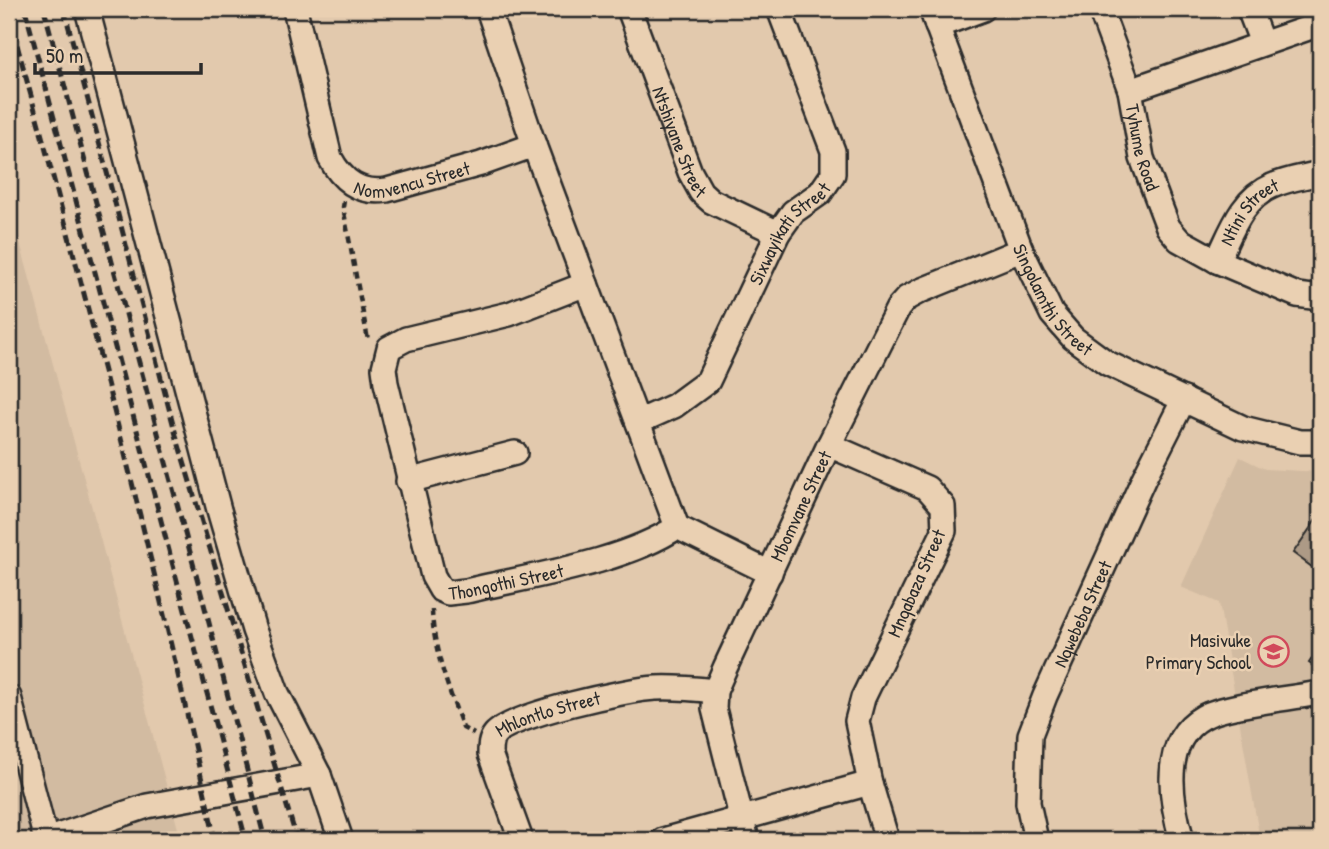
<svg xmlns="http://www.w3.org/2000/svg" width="1329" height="849" font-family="'Patrick Hand',sans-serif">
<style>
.built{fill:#d2bba1}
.building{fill:#ad9a86;stroke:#2b2b2b;stroke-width:2}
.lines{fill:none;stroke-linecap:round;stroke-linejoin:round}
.minor-casing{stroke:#2b2b2b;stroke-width:28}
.path{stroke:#2b2b2b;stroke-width:4.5;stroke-dasharray:7 5;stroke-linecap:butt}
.minor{stroke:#ead0b2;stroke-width:23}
.rail{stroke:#2b2b2b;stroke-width:5;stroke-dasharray:10 5;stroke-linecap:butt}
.labels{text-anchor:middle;stroke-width:5;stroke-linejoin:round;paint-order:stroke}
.street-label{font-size:19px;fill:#2b2b2b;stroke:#ead0b2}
.poi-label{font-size:19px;fill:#2b2b2b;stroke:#ead0b2;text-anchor:end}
</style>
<rect width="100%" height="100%" fill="#e2c9ad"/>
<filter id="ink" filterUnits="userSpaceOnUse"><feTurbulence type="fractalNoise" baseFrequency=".0143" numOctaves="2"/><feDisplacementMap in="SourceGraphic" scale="14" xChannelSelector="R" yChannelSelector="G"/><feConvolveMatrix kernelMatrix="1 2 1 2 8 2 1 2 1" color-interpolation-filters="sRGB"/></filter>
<g filter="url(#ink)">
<path class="built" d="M9 202 89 497 181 840H9Z
M1240 457 1265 469 1320 472V840H1260L1219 603 1181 587Z"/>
<path class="building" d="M1320 514V573L1293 553Z
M1320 647V671L1309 663Z"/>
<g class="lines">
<defs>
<g id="minor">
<path d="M87 9 219 510 254 630 277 693 319 775 341 840"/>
<path id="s1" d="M295 9 330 158C343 182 360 194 387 190L481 164 534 145"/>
<path d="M488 9 534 145 677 527 770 573"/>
<path id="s2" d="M629 9 690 172 701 192 711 201 778 233"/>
<path id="s3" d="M931 9 1021 250 1052 314 1073 338 1107 363 1243 428 1300 442H1320"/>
<path id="s4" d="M1100 9 1130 90 1142 158 1168 227 1179 240 1217 261 1297 295 1320 298"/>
<path d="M1249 9 1262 43"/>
<path d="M937 26 983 9"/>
<path d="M1130 90 1320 24"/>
<path id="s5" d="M1217 261C1231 233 1241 199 1272 186 1287 179 1304 177 1320 173"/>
<path id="s6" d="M586 284 509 314 406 339 389 348 384 368 386 383 433 576 441 590 448 593 466 591C529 576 623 563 677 527"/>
<path id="s7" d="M638 422 674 406 708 381 778 233 793 212 820 193 833 174V151L779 9"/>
<path d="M829 445 927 488 943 506 944 531 863 698 857 721 870 783 887 840"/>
<path d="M408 481 515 453"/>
<path d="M9 697 46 840"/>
<path d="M46 840 147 806 319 775"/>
<path id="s8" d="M521 840 490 754C490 747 490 740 495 734 511 715 628 689 656 688 675 687 696 689 715 691"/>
<path d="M663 840 870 783"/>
<path id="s9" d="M747 840 714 709 715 691 725 668 829 445 898 308 907 298 920 291 1021 250"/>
<path id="s10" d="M1036 840 1028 803 1030 735 1045 696 1144 478 1184 399"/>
<path d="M1182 840C1171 802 1160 741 1203 717 1224 705 1286 699 1313 694"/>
</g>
</defs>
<use href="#minor" class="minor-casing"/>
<path class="path" d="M344 201 343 207 368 340
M432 610C433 650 449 690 463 728L474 734"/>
<use href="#minor" class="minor"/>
<path class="rail" d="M25 9 246 840
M44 9 208 619 265 840
M64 9 176 435 297 840
M9 16C85 289 155 563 215 840"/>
</g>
</g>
<defs>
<symbol id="school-ring" viewBox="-11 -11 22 22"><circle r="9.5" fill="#ead0b2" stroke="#d1495b" stroke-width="1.5"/><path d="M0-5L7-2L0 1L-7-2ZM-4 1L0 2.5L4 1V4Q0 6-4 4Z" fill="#d1495b"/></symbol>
</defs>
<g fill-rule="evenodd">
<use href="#school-ring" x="1256" y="634" width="35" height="35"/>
</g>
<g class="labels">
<g class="street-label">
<text dy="7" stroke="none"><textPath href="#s2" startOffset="142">Ntshiyane Street</textPath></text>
<text dy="7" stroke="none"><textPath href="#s4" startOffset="145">Tyhume Road</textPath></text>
<text dy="7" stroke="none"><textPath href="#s1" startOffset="250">Nomvencu Street</textPath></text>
<text dy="7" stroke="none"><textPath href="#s5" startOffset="60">Ntini Street</textPath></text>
<text dy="7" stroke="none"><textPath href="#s7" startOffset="252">Sixwayikati Street</textPath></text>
<text dy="7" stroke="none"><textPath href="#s3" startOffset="317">Singolamthi Street</textPath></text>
<text dy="7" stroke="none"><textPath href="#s9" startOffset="357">Mbomvane Street</textPath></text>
<text dy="7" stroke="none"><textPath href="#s6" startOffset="525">Thongothi Street</textPath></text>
<text transform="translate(916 583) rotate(-66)" y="7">Mnqabaza Street</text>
<text dy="7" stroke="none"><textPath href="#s10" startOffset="238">Nqwebeba Street</textPath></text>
<text dy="7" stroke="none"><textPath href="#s8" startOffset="170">Mhlontlo Street</textPath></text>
</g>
<g class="poi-label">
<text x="1251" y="647">Masivuke<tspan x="1251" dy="22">Primary School</tspan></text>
</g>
</g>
<rect width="1329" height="849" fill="none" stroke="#ead0b2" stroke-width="35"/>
<rect x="18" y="18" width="1294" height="814" fill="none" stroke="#2b2b2b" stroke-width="2.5" filter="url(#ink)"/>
<path d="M35 63v10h166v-10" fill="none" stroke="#2b2b2b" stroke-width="3.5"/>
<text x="46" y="63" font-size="21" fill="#2b2b2b" stroke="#ead0b2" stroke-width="5" paint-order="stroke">50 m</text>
</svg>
